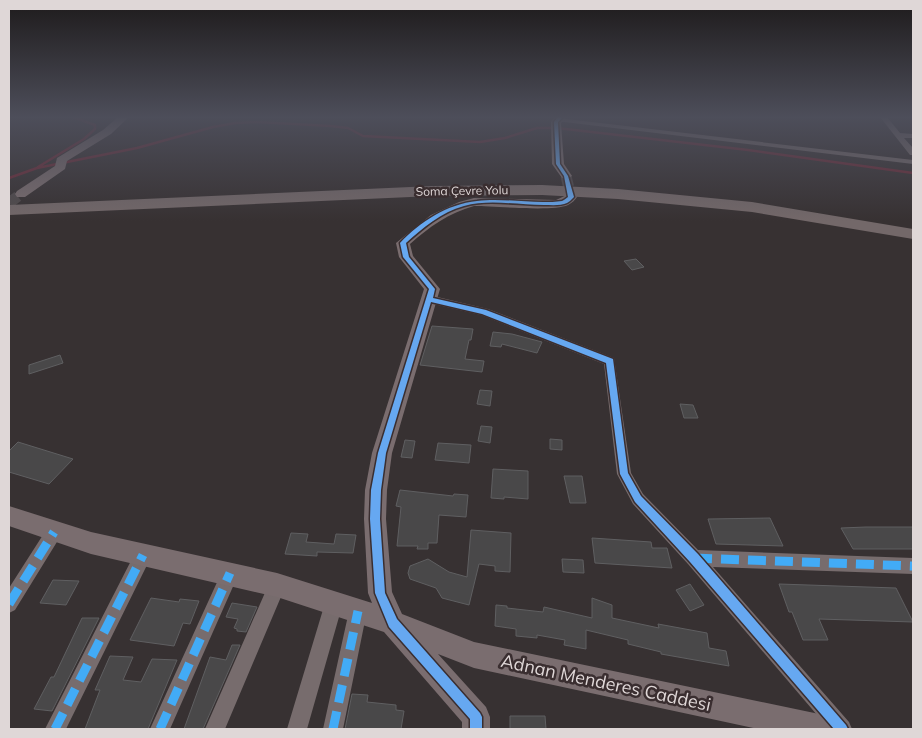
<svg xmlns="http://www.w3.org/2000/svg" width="922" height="738" font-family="Mulish,sans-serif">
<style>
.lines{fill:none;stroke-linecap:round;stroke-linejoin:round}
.stream{stroke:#6d2b38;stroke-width:2.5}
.building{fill:#494849;stroke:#5f5f61}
.secondary-tunnel{stroke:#504a4b;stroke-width:11;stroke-dasharray:11 5.5;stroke-linecap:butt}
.street{fill:#776c6d;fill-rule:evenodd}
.secondary{fill:#7a6d6f;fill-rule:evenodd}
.highway{fill:#736869;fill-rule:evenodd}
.quiet{stroke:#42abf6;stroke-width:9;stroke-dasharray:18 9;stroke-linecap:butt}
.cycleway-casing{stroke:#3a2e30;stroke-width:3}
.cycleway{fill:#66a8f1;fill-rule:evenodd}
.labels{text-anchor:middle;stroke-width:5;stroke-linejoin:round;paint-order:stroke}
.far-street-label{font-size:12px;fill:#dfd7d7;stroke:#3a2e30}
.near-street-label{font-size:18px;fill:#dfd7d7;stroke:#3a2e30}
</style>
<rect width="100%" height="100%" fill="#373132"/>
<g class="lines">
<path class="stream" d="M38 167 84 139 95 129V125L73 117
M9 178 37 168 137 148 213 127 235 123 257 122 331 126 348 128 363 136 480 142 505 138 537 128H557L748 150 913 173"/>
</g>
<path class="building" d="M636 259 644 267 632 270 624 261Z
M432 326 473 329 471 340H469L465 359 484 361 482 372 420 365Z
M493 332 512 334 542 342 537 353 502 344 501 347 490 346Z
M60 355 63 363 29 374V365Z
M480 390 492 391 490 406 477 404Z
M680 404 693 405 698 418H684Z
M481 426 492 427 490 443 478 441Z
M550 439 562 440V450L550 449Z
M405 440 415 441 412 458 401 457Z
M18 442 73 459 49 484 9 472V451Z
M438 443 471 445 469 463 435 460Z
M493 469 528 471V499L504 497V499L491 498Z
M564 476H582L586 503H570Z
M400 490 453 496 454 494 468 495 466 517 439 515 437 543H428V549H417L418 546H397L401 507 396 506Z
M770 518 783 546 716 544 708 519Z
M866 527H913V549H853L841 528Z
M471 530 511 533 510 572 495 571V566L479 564 469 605 442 598 436 588 410 579 408 573 410 566 428 559 449 572 467 577Z
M291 533 308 534 306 542 334 544 336 534 356 535 353 553 317 552V556L285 554Z
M592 538 651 542 652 548H667L672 568 595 563Z
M562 559 583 560 584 573 563 572Z
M53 580 79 581 66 605 40 603Z
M690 584 704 605 690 611 676 590Z
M779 584 896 588 913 622 819 619 828 640H803L792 612H789Z
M151 598 179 602 180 599 199 601 190 624 183 623 174 646 130 640Z
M592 598 612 605V618L659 628 658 624 707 633 709 648 726 651 729 666 661 654V652L628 644V640L586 630V649L564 645 565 640 537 635V638L516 636V629L495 626 496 605 507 606V608L543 612 544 607 592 618Z
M232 603 257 607 246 632 237 631V629L234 628 238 619 226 617Z
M82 618H99L52 711 34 709 51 677H54Z
M232 645H240L203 729H184L210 657 226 660Z
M110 656 133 657 123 680 141 682 152 659 177 660 148 729H85L100 690H95Z
M352 694 368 695 367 702 396 705V710L404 711 401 729H345Z
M510 716H545L546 729H510Z"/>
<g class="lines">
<path class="secondary-tunnel" d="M566 176 571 197
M9 203 21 194"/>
<path class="street" d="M880 117H887L900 133 913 134V138H904L913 148V155H910Z
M558 118 913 160V164L556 121V119Z
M429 295 488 309 614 358 631 473 643 494 698 550 913 558V574L713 567 849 722 852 729H829L688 564 633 504 617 474 604 364 481 315 425 302 424 299Z
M54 524 60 527 62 532 60 537 15 610 9 613V588L48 527Z
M143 547 149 549 151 555 149 561 66 729H45L137 549Z
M230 564 236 567 239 573 170 729H150L224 567Z
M277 576 283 579 286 585 225 729H205L271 579Z
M334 594 340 597 343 603 307 729H287L325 603 328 597Z
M358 602 364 605 367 611 343 729H323L349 611 352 605Z"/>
<path class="secondary" d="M118 117H129L111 134 67 161 65 169 25 197H17L15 194 17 191 55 166 57 158 103 130Z
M555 117H566L561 123 564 164 572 176 566 179 562 178 552 164 551 122Z
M571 193 575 194 577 197C575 200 572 203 568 205 553 212 494 206 474 206 449 213 429 227 410 244L413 256 440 289 392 453 387 490 386 519 392 592 402 614 474 642 824 715 834 719 838 729H758L474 668 438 654 486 707 490 717V729H462V722L384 632 277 597 91 554 9 526V506L91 532 277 573 372 603 368 593 364 519 365 490 372 453 424 289 399 257 396 243 431 215 459 202 474 198 556 200Z"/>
<path class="highway" d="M542 185 618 189 752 202 913 229V239L752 212 618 199 542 195 433 196 9 215V205L433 186Z"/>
<path class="quiet" d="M694 558 913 566
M9 604 54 532
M55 729 143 555
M160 729 230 573
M333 729 358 611"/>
<defs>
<path id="cycleway" d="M558 117H563L558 122 560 164 568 176 574 197 573 198C571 200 569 202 567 203 561 206 551 205 544 205 518 205 489 199 464 206 441 212 423 228 406 243L409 257 435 289 433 298 486 310 613 359 628 473 641 496 698 554 846 725 848 729H834L690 562 635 502 620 474 606 363 482 314 431 302 386 453 381 490 380 519 385 593 397 619 480 713 482 717V729H470V719L389 627 375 593 370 519 371 490 378 453 429 289 403 257 400 243C420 222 447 204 477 201 498 198 521 202 543 202 549 202 556 202 562 201 565 200 566 198 568 197L564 176 556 164 554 122Z"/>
</defs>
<use href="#cycleway" class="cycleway-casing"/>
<use href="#cycleway" class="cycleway"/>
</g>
<linearGradient id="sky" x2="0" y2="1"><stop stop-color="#1e1b1c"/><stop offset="0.53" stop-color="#4d4e5a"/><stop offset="1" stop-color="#4d4e5a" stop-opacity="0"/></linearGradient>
<rect width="922" height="221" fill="url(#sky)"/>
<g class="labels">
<g class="far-street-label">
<text transform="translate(462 191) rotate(-1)" y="4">Soma Çevre Yolu</text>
</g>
<g class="near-street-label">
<text transform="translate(606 683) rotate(12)" y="6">Adnan Menderes Caddesi</text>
</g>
</g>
<rect width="922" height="738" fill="none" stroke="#dfd7d7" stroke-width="20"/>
</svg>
